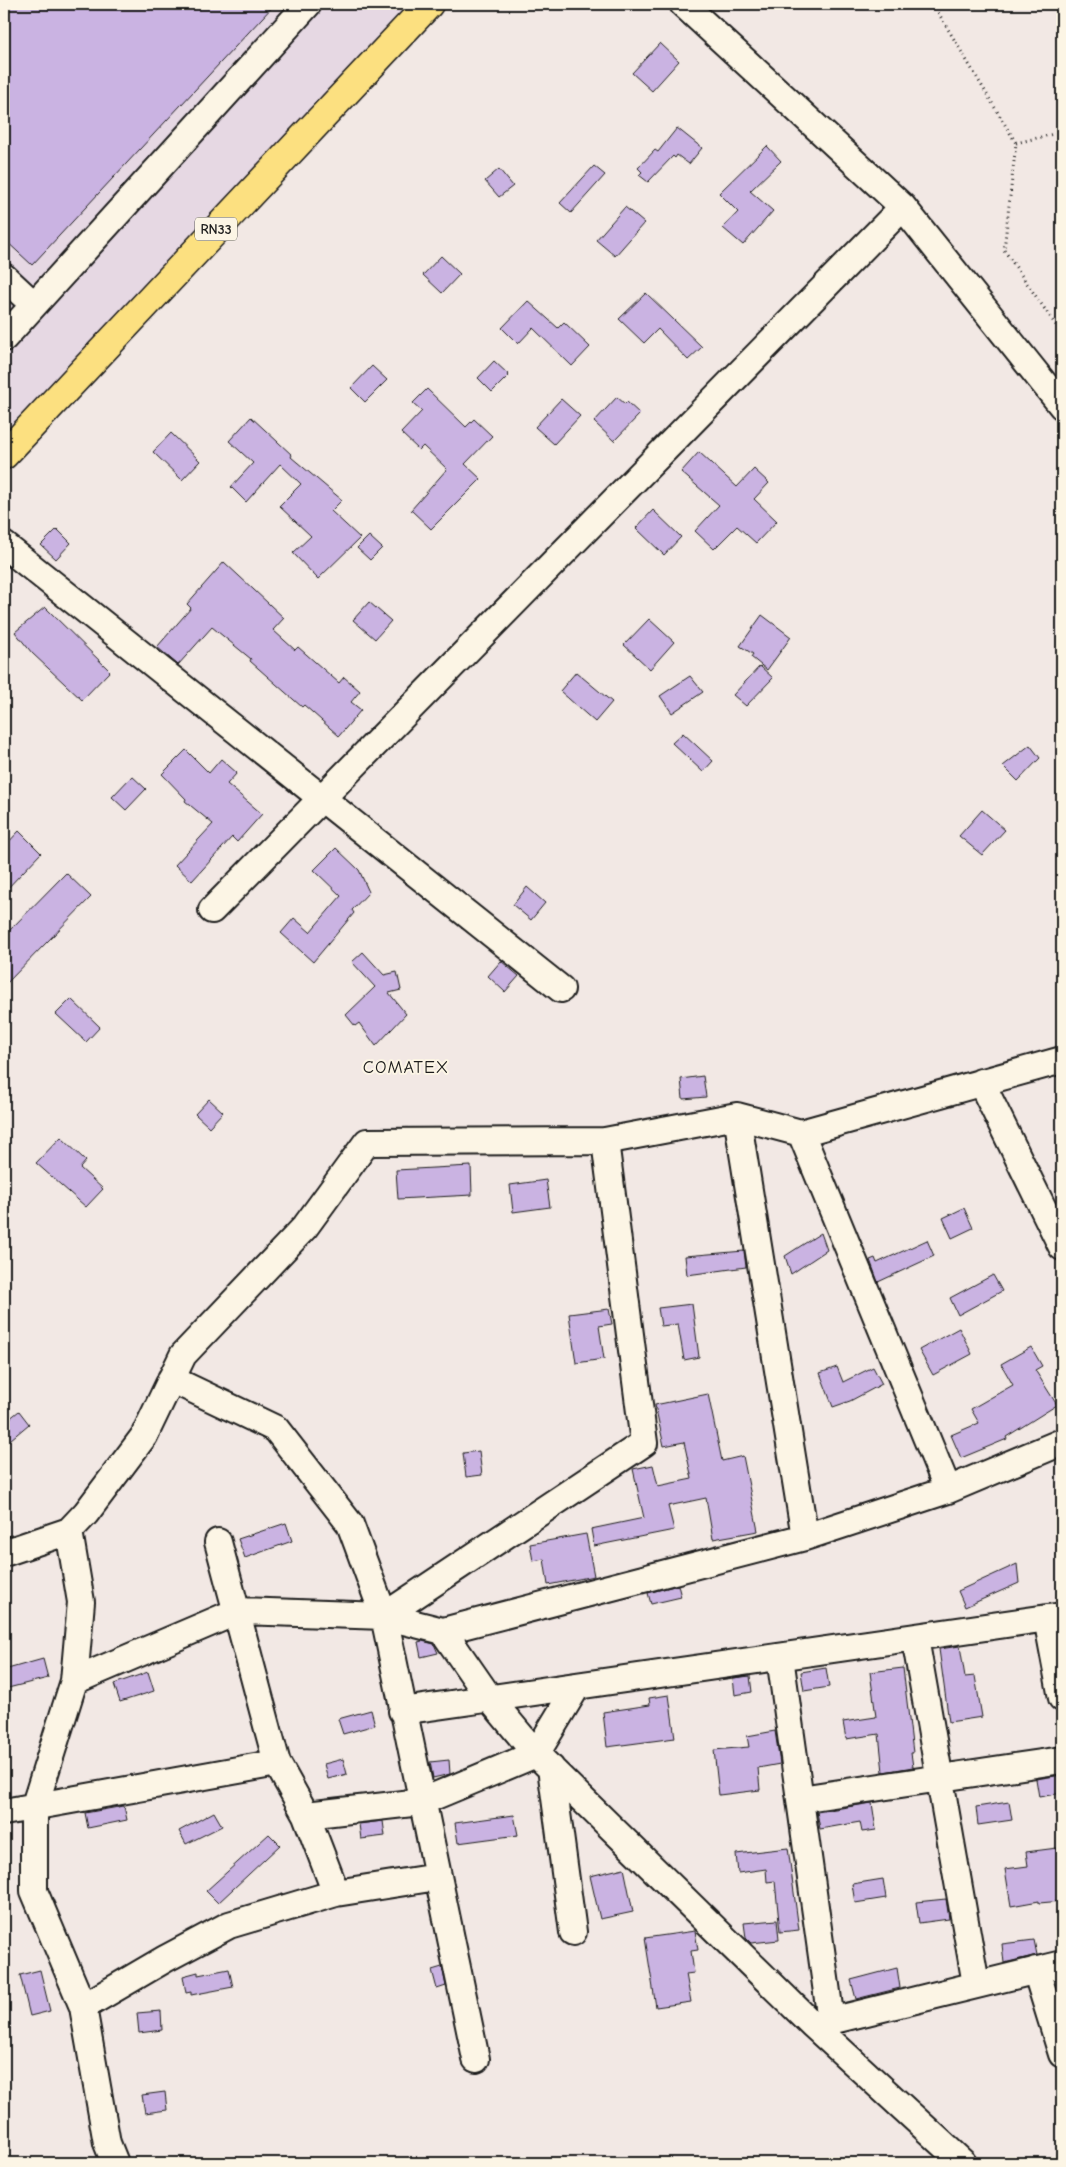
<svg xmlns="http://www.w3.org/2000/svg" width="1066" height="2167" font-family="'Comic Neue',sans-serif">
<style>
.built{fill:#e6d8e3}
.building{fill:#cab3e2;stroke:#1c1c1c}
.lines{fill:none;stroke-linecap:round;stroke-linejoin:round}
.minor-casing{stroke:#1c1c1c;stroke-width:30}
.major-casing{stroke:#1c1c1c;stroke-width:31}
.path{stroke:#1c1c1c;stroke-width:3;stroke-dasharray:1 4;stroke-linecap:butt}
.minor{stroke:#fcf5e5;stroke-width:26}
.major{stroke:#fce080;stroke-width:28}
.labels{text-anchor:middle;stroke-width:4;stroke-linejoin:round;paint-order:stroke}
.shield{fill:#fcf5e5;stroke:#5f5d58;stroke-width:1}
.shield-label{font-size:14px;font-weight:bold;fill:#1c1c1c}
.quarter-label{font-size:18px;letter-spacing:1px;fill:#1c1c1c;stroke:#fcf5e5}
</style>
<rect width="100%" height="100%" fill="#f2e8e4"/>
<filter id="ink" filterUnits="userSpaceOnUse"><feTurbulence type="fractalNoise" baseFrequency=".02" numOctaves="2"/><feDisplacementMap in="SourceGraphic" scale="10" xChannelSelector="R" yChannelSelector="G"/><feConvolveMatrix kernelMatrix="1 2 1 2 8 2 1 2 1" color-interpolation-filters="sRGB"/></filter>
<g filter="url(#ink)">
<path class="built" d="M4 4H415L4 444Z"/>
<path class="building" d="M4 4H275L32 265 4 239Z
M660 43 679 61 652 91 632 73Z
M677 128 702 148 689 164 677 155 675 158 673 156 648 182 639 175 642 172 638 168 655 150 658 152Z
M767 146 781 161 750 191 773 211 743 245 723 228 738 212 719 193Z
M594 166 605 175 571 213 560 203Z
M499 169 513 186 499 197 485 181Z
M625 207 644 223 615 256 596 240Z
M441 256 460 274 442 293 423 275Z
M646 293 702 347 688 360 658 329 644 343 619 319Z
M528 301 558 328 564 322 590 347 572 366 533 328 518 344 502 328Z
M494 361 509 375 492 392 478 378Z
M372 366 387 380 365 402 351 388Z
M427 389 466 427 474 419 492 436 465 464 481 479 431 529 411 510 447 469 423 446 419 450 401 433 422 411 413 403Z
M617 397 625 404 627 402 640 414 614 441 594 422Z
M561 399 580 416 554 444 535 427Z
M251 417 292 455 291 457 342 500 331 511 360 538 318 579 293 553 311 536 279 506 301 484 280 464 246 502 231 487 253 463 229 441Z
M171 433 200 461 182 480 153 452Z
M699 452 737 487 754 469 769 483 754 499 777 521 756 543 737 526 714 549 695 531 719 505 681 472Z
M653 510 681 537 664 555 636 528Z
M57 529 71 543 56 559 41 545Z
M369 536 382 548 370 560 357 548Z
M224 562 284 618 273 630 295 650 298 647 339 683 344 677 360 691 351 702 361 710 339 736 304 705 302 707 250 661 251 659 212 627 178 665 157 647 191 608 187 604Z
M369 602 391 621 375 639 353 620Z
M45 607 110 671 82 700 32 653 15 632Z
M762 615 791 637 767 670 751 657 753 654 740 646Z
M649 619 674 642 650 669 624 645Z
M760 666 773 678 746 706 733 695Z
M576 672 612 702 595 722 560 691Z
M690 676 703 692 672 713 660 696Z
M683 733 713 761 703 772 672 743Z
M1030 745 1040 758 1018 781 1003 766Z
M186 750 209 773 221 759 237 773 227 784 262 814 237 842 232 837 192 881 175 865 213 824 185 801 186 799 162 774Z
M132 776 146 789 126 810 112 797Z
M982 810 1005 830 982 855 959 836Z
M19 831 41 853 4 892V847Z
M336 848 359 870 369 892 352 910 354 913 313 962 281 933 294 918 310 932 341 896 314 870Z
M66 873 91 897 4 986V936Z
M527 887 545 903 531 920 513 905Z
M363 952 384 975 397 972 401 990 389 993 406 1014 376 1046 359 1023 355 1026 346 1015 375 987 352 962Z
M501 961 519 976 505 992 488 976Z
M71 999 100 1027 86 1042 56 1014Z
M703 1076 706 1097 683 1099 681 1079Z
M209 1099 223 1112 209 1127 195 1114Z
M61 1137 86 1161 80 1168 103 1189 86 1207 36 1163Z
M471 1166 472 1195 398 1199 396 1170Z
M546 1180 550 1207 513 1212 510 1185Z
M964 1208 973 1228 952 1238 943 1218Z
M821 1233 827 1250 791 1274 785 1256Z
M927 1240 934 1256 878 1282 870 1260 875 1258 877 1263Z
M744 1251 746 1267 687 1275 685 1256Z
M993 1275 1002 1291 958 1315 950 1298Z
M692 1304 699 1357 684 1360 678 1324 661 1326 658 1308Z
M609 1309 612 1324 599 1326 604 1359 576 1363 569 1314Z
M959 1328 972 1354 933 1375 919 1350Z
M1031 1347 1042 1366 1035 1370 1057 1405 1006 1437 1007 1439 961 1458 951 1435 979 1423 971 1409 1013 1385 1001 1364Z
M837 1367 843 1382 873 1367 882 1384 850 1401 833 1407 820 1373Z
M708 1394 722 1461 743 1456 758 1531 713 1539 706 1498 668 1506 674 1530 594 1546 591 1529 644 1518 633 1469 653 1465 658 1486 692 1479 684 1442 664 1446 655 1405Z
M19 1411 29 1424 4 1445V1423Z
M479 1451 482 1475 466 1477 463 1453Z
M286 1523 292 1541 245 1558 238 1539Z
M586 1534 594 1576 548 1585 544 1559 533 1561 530 1544Z
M1017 1564 1019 1583 965 1607 958 1591Z
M678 1585 681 1597 651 1604 648 1593Z
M422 1641 434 1644 438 1653 421 1657 418 1642Z
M960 1646 965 1677 975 1676 982 1717 949 1722 939 1649Z
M43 1659 48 1678 4 1689V1670Z
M826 1668 829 1687 804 1691 801 1672Z
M903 1668 913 1753H911L913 1767 883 1772 879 1734 846 1739 843 1722 876 1717 870 1672Z
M148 1672 154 1691 120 1702 114 1684Z
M750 1676 752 1692 735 1695 733 1678Z
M669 1695 675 1738 607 1747 603 1712 650 1705 649 1698Z
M371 1710 375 1725 343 1734 338 1719Z
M775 1731 780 1764 758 1768 760 1790 719 1795 714 1750 749 1747 747 1736Z
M343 1759 347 1774 328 1779 324 1764Z
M449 1760 450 1774 433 1778 430 1762Z
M1062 1775V1793L1039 1797 1036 1779Z
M1009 1802 1012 1820 978 1825 976 1807Z
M872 1803 876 1830 862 1832 860 1822 820 1829 817 1812Z
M124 1806 127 1820 88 1828 85 1813Z
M214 1812 222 1826 186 1844 179 1831Z
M514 1815 518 1835 458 1843 455 1823Z
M383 1821 385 1836 361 1839 359 1824Z
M269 1834 280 1845 218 1903 206 1891Z
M788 1848 799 1930 780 1932 775 1881 767 1882 766 1869 738 1873 736 1854Z
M1057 1848 1062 1884V1901L1039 1903V1901L1011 1906 1005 1869 1028 1866 1026 1852Z
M624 1868 633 1912 600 1919 590 1876Z
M883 1879 886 1898 855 1903 852 1884Z
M946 1899 949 1919 919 1923 916 1902Z
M777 1920 779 1940 751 1943 746 1938 744 1923Z
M695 1931 698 1950 691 1951 694 1973 686 1974 691 2002 656 2007 645 1938Z
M1034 1940 1037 1955 1004 1963 1002 1944Z
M442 1967 446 1986 437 1989 432 1970Z
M897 1968 900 1988 856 1999 851 1980Z
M229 1969 233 1987 191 1995V1992L186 1993 183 1976 198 1972V1975Z
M40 1970 50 2011 30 2016 20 1975Z
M161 2011 162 2030 139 2033 137 2013Z
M165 2092 167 2110 145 2113 142 2095Z"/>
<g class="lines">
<defs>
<path id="minor" d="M683 4 903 207 1062 406
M4 277 34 305
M4 338 308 4
M4 545 561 989
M212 910 903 207
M981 1082 1062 1247
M737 1116 805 1537
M801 1133 948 1490
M171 1379 276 1429 350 1524 384 1616 476 2059
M69 1531 81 1602 74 1681 34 1808V1891L83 2007 107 2143 115 2163
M218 1542 277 1763 306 1815 336 1893
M4 1553 69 1531 86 1513 144 1436 183 1355 305 1227 367 1142 605 1141 737 1116 801 1133 1062 1060
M384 1616 644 1443 605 1141
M1047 1618 1062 1698
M443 1631 490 1699 536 1754 813 2025 963 2163
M915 1638 976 1984
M780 1657 831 2021
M74 1681 238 1611 384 1616 443 1631 805 1537 948 1490 1062 1442
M402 1711 1062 1616
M551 1768 573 1932
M800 1799 1062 1760
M4 1812 277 1763
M306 1815 421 1802 536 1754 577 1686
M1036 1970 1062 2054
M83 2007 165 1959 229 1925 336 1893 437 1877
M814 2025 1062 1964"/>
<path id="major" d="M4 455 429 4"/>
</defs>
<use href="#minor" class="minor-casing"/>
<use href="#major" class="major-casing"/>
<path class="path" d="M933 4 1016 143 1004 250 1062 334
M1016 143 1062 132"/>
<use href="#minor" class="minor"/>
<use href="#major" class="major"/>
</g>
</g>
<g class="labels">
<rect class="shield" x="195" y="217.5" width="42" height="23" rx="4"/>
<g class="shield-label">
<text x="216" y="234">RN33</text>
</g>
<g class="quarter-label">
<text x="406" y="1073">COMATEX</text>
</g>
</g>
<rect width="1066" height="2167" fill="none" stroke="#fcf5e5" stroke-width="20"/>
<rect x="10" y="10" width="1046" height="2147" fill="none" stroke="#1c1c1c" stroke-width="2" filter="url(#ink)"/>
</svg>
